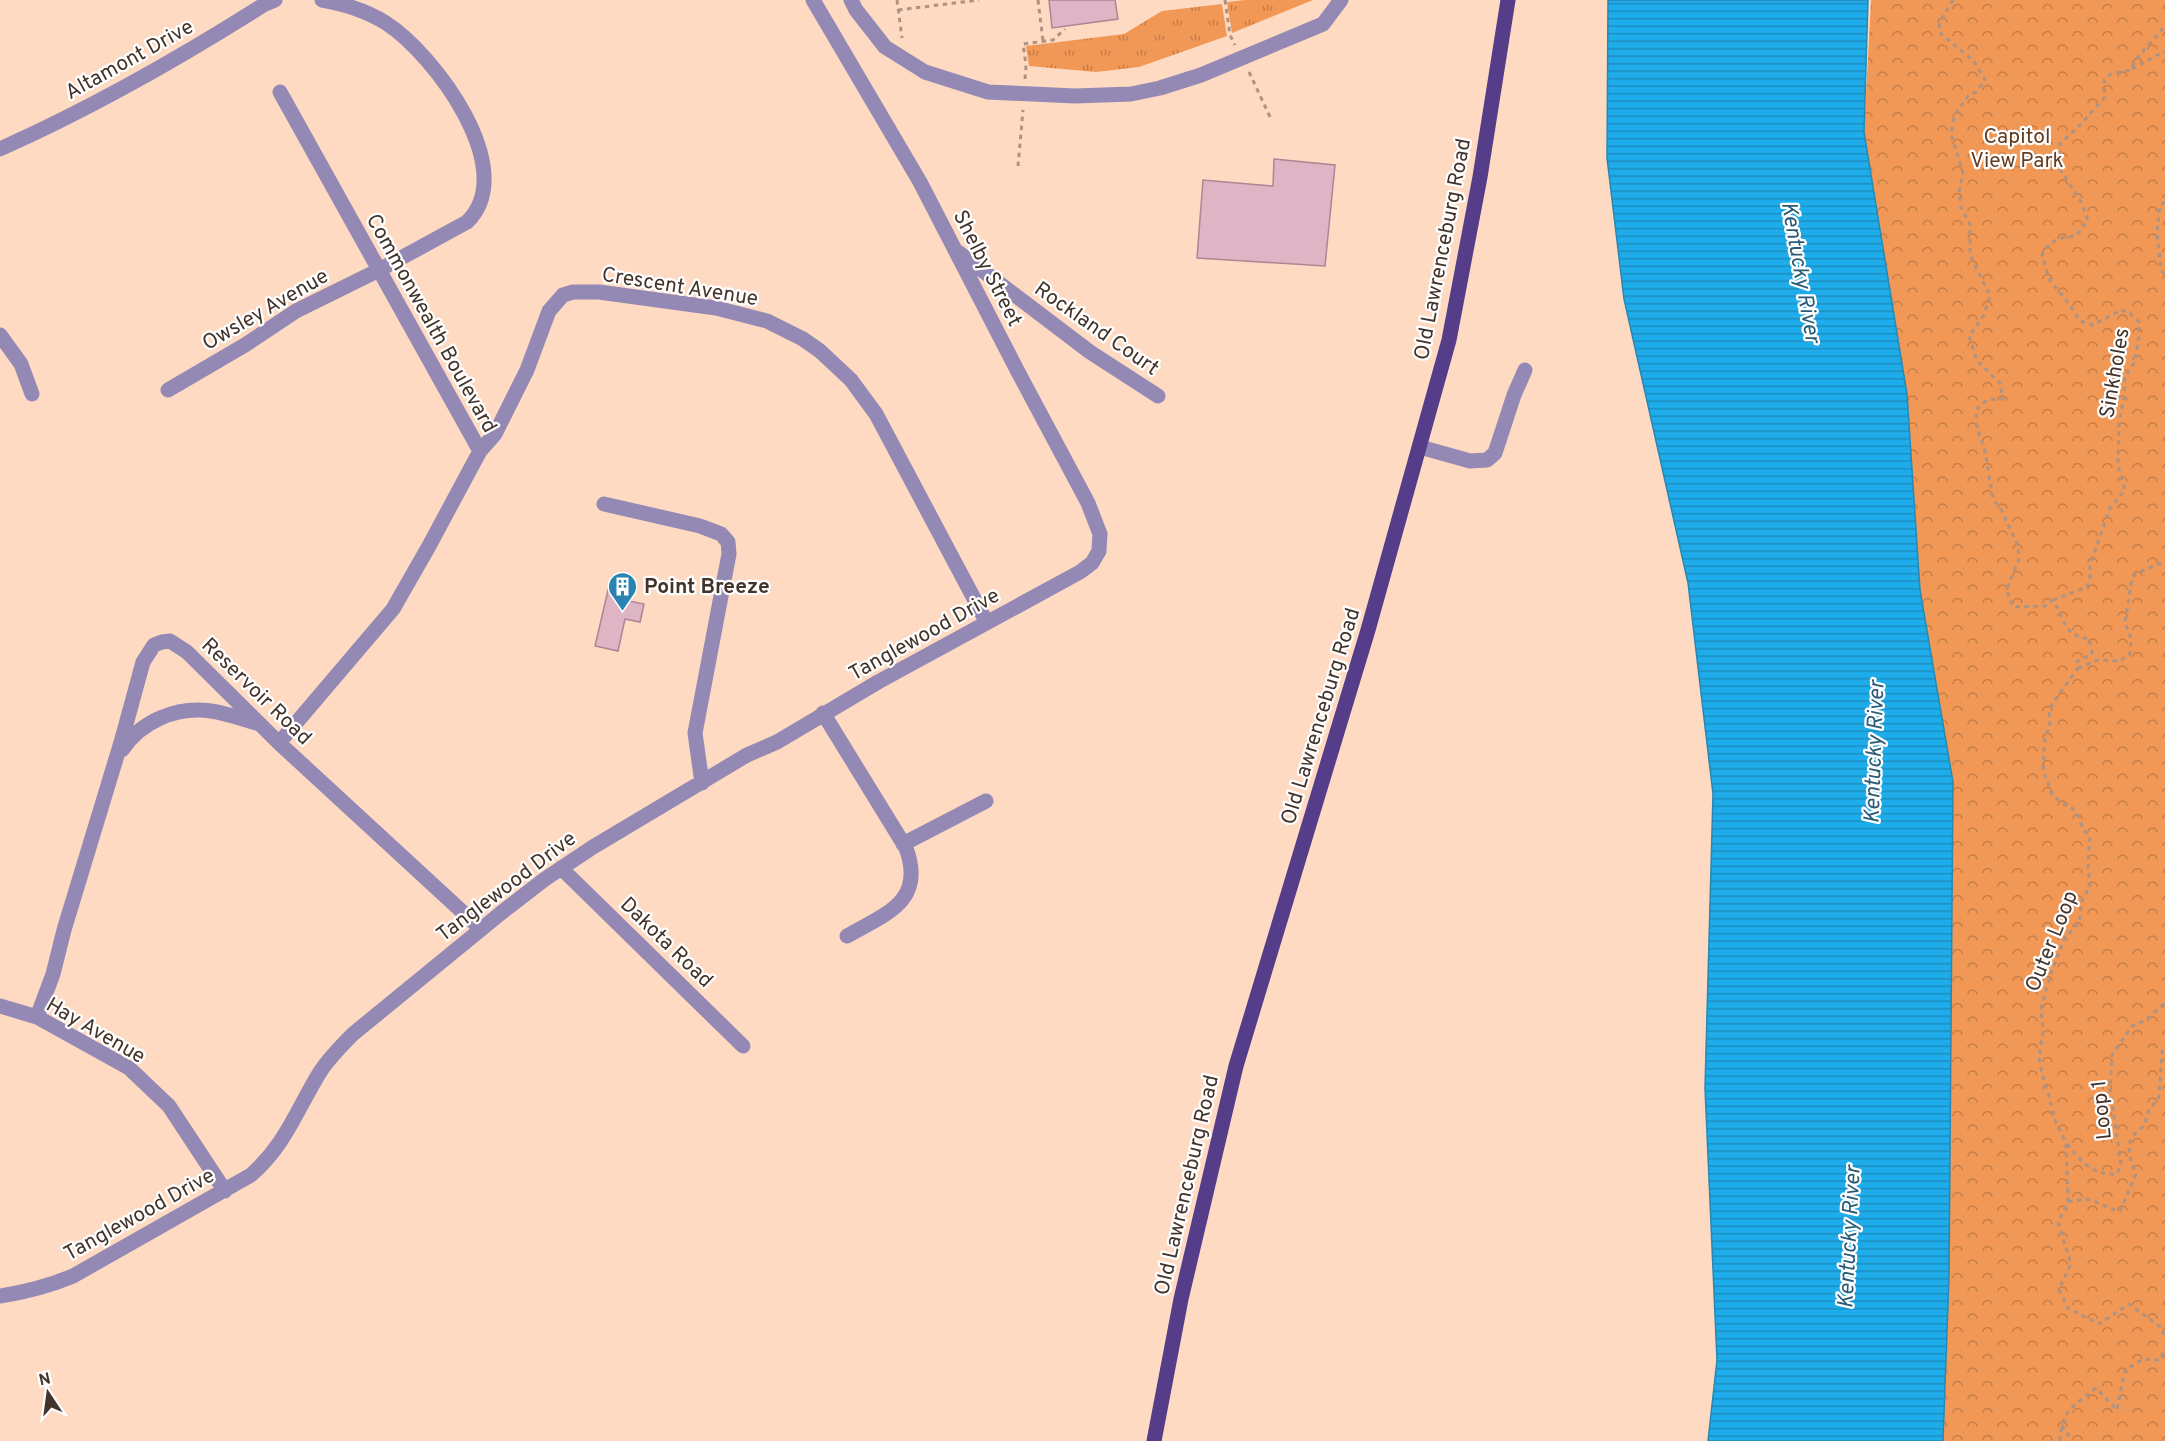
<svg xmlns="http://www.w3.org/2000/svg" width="2165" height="1441" font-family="Overpass,sans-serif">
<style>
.grass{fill:url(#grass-tufts)}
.forest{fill:url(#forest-crowns)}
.water{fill:url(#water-rules);stroke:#2988b1;stroke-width:1.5}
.building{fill:#deb5c4;stroke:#ad8594;stroke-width:1.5}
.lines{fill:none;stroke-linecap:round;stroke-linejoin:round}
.path{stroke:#ae9382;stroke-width:3;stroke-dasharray:4.5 4.5;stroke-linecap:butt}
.minor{stroke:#9389b4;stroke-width:15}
.major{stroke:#553d89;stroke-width:15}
.labels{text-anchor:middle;stroke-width:4.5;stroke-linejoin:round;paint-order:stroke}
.street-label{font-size:21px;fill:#43342b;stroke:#fff}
.park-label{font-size:21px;fill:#633c20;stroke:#fff}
.poi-label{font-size:21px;font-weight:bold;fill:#43342b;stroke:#fff;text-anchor:start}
.water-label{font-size:22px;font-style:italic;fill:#2b5c77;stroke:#fff}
</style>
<defs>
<pattern id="grass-tufts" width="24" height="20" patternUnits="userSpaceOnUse" patternTransform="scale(1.5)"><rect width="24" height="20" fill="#f19857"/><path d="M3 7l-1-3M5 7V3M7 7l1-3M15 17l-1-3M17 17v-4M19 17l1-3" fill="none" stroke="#c57d48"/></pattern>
<pattern id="forest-crowns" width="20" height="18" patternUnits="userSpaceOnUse" patternTransform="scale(1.5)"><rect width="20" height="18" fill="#f19857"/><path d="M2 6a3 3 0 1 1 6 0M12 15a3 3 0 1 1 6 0" fill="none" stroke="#c57d48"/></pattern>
<pattern id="water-rules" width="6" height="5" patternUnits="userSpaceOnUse" patternTransform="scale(1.5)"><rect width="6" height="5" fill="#1eaceb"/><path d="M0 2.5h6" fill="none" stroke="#1c8dbf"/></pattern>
</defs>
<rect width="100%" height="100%" fill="#fedac2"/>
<path class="grass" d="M1245 0H1313L1232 33 1227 2Z
M1222 4 1227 36 1139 67 1096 72 1029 66 1026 46 1124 34 1162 11Z"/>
<path class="forest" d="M1871 0H2165V1441H1943L1949 1276 1953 782 1920 590 1907 394 1864 132Z"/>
<path class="water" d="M1608 0H1868L1864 132 1907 394 1920 590 1953 782 1949 1276 1943 1441H1708L1717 1360 1705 1088 1713 794 1688 583 1624 299 1607 158Z"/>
<path class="building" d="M1049 0H1115L1118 19 1052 28Z
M1274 159 1335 165 1325 266 1197 258 1203 180 1273 186Z
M609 586 631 591 629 601 644 604 640 622 625 619 618 651 595 646Z"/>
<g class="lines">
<path class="path" d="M897 0 902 38
M1038 0 1043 41
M1225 0 1230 35 1235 45
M1953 0 1939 23 1941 34 1974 61 1985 80 1976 92 1968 96 1954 116 1951 134 1963 173 1959 192 1961 207 1970 224V255L1990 296 1984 315 1969 336 1977 361 2000 383 2003 399C1990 399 1982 400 1976 411L1977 427 1985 451 1993 499 2002 511 2018 546 2019 559 2007 588 2009 599 2014 607 2045 606 2053 600C2066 620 2062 636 2090 639L2092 654 2077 661 2078 668 2052 704 2049 715 2050 726 2045 737 2043 770 2052 794 2061 803 2072 808 2078 816 2083 829 2090 837 2088 862 2090 886 2080 905 2081 911 2079 923 2064 939 2050 976 2041 1008 2043 1031 2039 1058 2042 1073 2056 1122 2066 1143 2068 1202 2058 1222 2071 1264 2059 1289 2068 1308 2099 1324 2129 1304 2162 1328 2165 1339
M898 10 979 0
M2132 69 2165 51
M1249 72 1271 119
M1025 79 1026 65 1023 44 1053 40 1065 29
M1018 166 1023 110
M2165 202 2160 205 2157 233 2161 270 2165 275
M2053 600 2087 587 2090 577V565L2110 508 2125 490 2118 466 2119 422 2124 396 2125 376 2135 362 2139 335V322L2130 313 2121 310 2093 325 2080 321 2064 297 2050 281 2042 255C2050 240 2060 237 2076 236L2088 220 2081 202 2060 169V144L2082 123 2105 97 2104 80 2111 74 2130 70 2137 58 2165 26
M2078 668 2098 660 2120 661 2130 654 2131 638 2125 623 2131 584 2135 574 2165 561
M2067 1144C2081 1162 2094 1176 2117 1174L2121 1164 2110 1089 2112 1055 2132 1026 2146 1020 2165 1003
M2068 1202C2098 1195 2096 1206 2120 1211L2136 1174C2128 1154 2123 1140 2144 1126L2148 1112 2159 1097 2162 1052 2165 1047
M2062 1425 2072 1441
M2060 1441C2062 1410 2073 1406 2096 1388L2117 1410 2125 1370 2143 1359 2160 1360 2165 1348"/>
<path class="minor" d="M851 0 856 10 885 47 925 72 988 92 1075 96 1131 94 1160 88 1201 75 1323 24 1341 0
M280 92 480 451
M0 149C92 108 180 58 265 4L275 0
M958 252 1090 352 1158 396
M0 335 21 364 32 394
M168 390 245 345 296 311 379 270 467 222C521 170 434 54 386 23 367 11 345 4 322 0
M1420 447 1470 461 1487 460 1495 453 1514 395 1525 370
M604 504 700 526 721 534 728 542 729 554 695 733 702 783
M823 713 906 848C926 902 885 914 847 936
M279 743 393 609 429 546 480 451 495 434 527 370 549 311 563 295 573 292H599L716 308 767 321 803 339 820 351 851 380 876 414 987 623
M122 750C141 721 177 706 211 711 226 713 242 719 256 723
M903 844 986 801
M561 868 743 1046
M0 1006 37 1017 129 1068 169 1106 225 1191
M37 1017 53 974 64 930 122 739 143 662 154 645 162 642 170 641 187 652 279 743 481 929
M0 1296C26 1292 49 1286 73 1276L251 1175C286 1144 296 1111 320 1072 329 1058 341 1046 353 1034L501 913 545 879 593 847 747 755 777 742 878 682 1080 572 1092 563 1099 551 1100 534 1088 503 1017 370 920 182 813 0"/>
<path class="major" d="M1154 1441 1181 1299 1236 1066 1368 630 1449 340 1480 177 1508 0"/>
</g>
<defs>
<symbol id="building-pin" viewBox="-11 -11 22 30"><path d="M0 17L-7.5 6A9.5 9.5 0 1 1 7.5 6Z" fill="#2984b1" stroke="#fff"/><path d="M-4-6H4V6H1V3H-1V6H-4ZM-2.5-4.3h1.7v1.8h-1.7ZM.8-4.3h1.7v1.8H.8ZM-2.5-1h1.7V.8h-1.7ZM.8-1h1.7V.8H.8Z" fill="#fff"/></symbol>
</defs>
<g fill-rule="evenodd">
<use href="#building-pin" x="606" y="570" width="33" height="45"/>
</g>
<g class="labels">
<g class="street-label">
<text transform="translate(129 59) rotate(-29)" y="7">Altamont Drive</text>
<text transform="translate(1442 249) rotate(-79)" y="7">Old Lawrenceburg Road</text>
<text transform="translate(988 268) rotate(63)" y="7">Shelby Street</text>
<text transform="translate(680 286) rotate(9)" y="7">Crescent Avenue</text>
<text transform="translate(265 309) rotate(-30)" y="7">Owsley Avenue</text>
<text transform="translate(432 323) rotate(61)" y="7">Commonwealth Boulevard</text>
<text transform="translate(1097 328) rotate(35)" y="7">Rockland Court</text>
<text transform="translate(2114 373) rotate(-80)" y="7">Sinkholes</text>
<text transform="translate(924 634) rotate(-29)" y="7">Tanglewood Drive</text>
<text transform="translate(257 691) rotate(44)" y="7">Reservoir Road</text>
<text transform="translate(1320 716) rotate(-73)" y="7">Old Lawrenceburg Road</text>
<text transform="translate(506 886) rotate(-37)" y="7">Tanglewood Drive</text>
<text transform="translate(2051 941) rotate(-68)" y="7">Outer Loop</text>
<text transform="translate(667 942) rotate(44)" y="7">Dakota Road</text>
<text transform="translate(96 1030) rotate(30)" y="7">Hay Avenue</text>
<text transform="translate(2101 1110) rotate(-96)" y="7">Loop 1</text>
<text transform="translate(1186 1185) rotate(-77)" y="7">Old Lawrenceburg Road</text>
<text transform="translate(139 1214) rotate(-29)" y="7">Tanglewood Drive</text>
</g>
<g class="park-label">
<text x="2017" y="143">Capitol<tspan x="2017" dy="24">View Park</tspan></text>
</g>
<g class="poi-label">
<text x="644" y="593">Point Breeze</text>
</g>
<g class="water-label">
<text transform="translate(1802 272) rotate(80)" y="8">Kentucky River</text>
<text transform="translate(1873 752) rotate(-88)" y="8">Kentucky River</text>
<text transform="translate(1848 1237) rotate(-87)" y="8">Kentucky River</text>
</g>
</g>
<g transform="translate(48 1393) rotate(347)" stroke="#ffffff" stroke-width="4.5" paint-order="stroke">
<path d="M0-4.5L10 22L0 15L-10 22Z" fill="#43342b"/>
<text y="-9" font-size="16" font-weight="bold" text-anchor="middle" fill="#43342b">N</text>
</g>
</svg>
